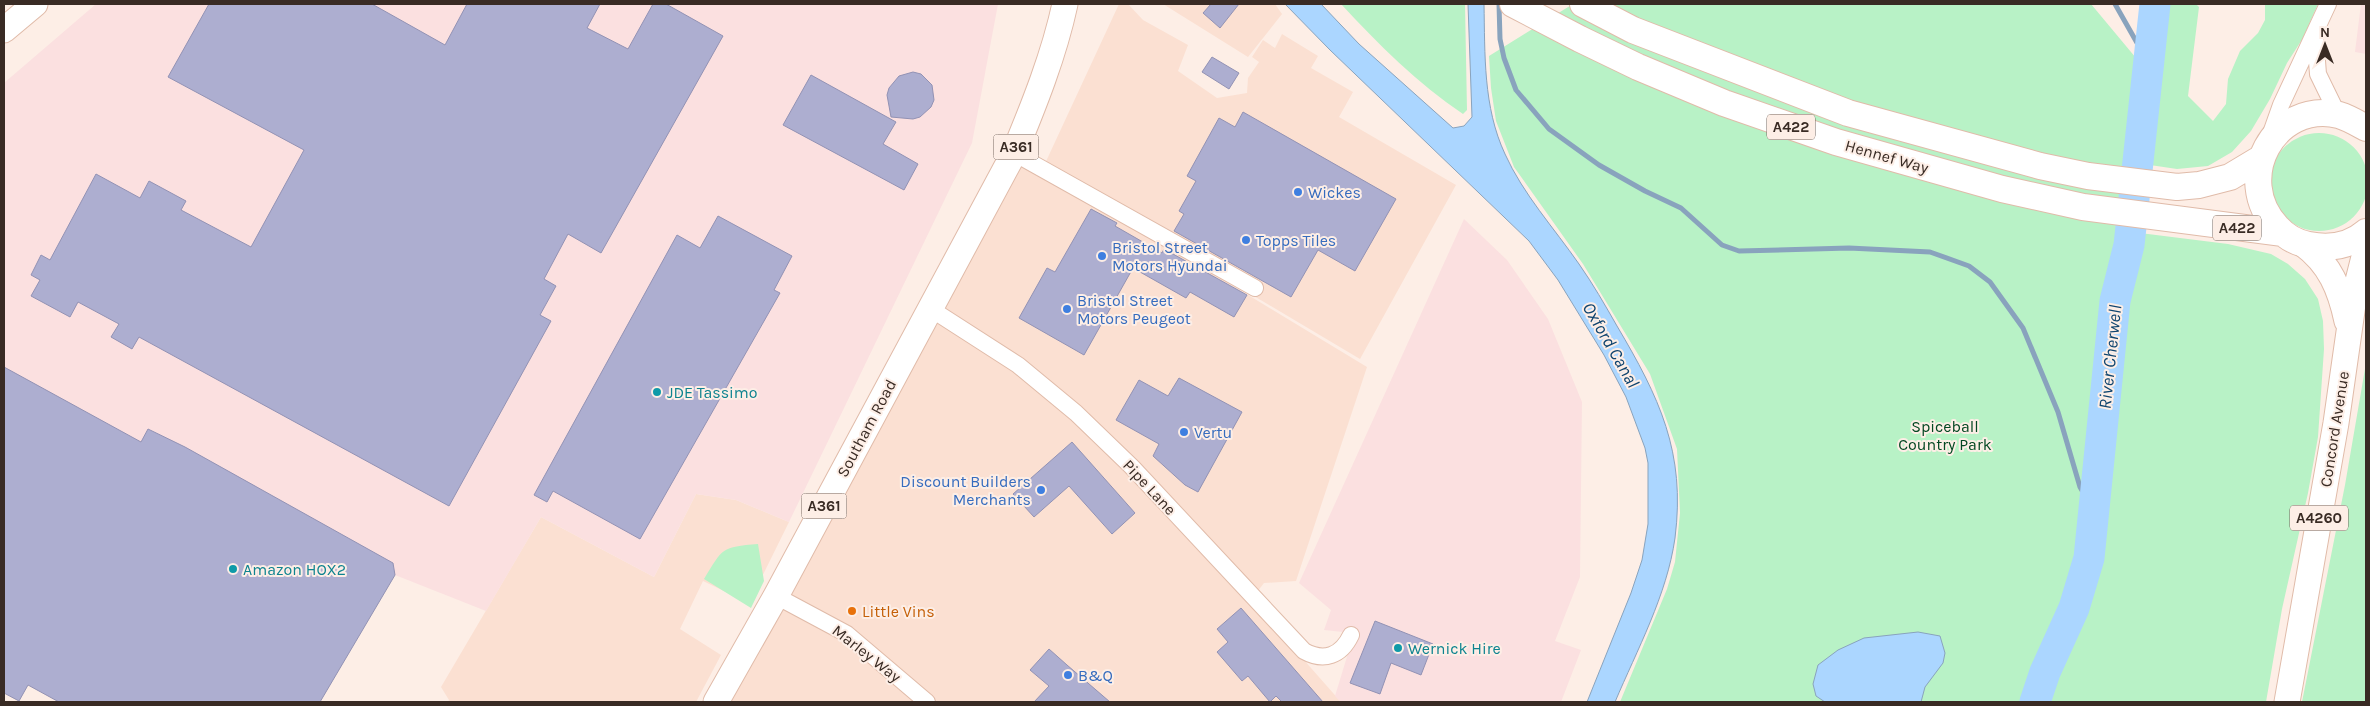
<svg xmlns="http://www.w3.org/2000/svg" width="2370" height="706" font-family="Karla,sans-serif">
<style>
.built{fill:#fbe0d2}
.industrial{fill:#fbe0e0}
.green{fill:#b8f2c6}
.water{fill:#abd6ff;stroke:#89a3bd}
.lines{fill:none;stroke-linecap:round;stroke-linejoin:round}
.stream{stroke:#89a3bd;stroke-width:5}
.river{stroke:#abd6ff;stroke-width:31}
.building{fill:#adaed0;stroke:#9292b4}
.minor-casing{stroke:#e0bba9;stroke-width:18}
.primary-casing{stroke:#e0bba9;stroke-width:27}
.trunk-casing{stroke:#e0bba9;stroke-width:28}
.minor{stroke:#fff;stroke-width:16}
.primary{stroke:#fff;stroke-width:25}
.trunk{stroke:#fff;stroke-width:26}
.shop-dot{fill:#3f7fe0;stroke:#fdeee6;stroke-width:2}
.culture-dot{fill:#0f9aa8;stroke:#fdeee6;stroke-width:2}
.food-dot{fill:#e8710a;stroke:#fdeee6;stroke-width:2}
.labels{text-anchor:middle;stroke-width:4;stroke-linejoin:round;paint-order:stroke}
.shield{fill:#fdeee6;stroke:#74665e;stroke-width:1}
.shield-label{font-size:15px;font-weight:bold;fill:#392b24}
.street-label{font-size:16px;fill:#392b24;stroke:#fdeee6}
.shop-label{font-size:16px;fill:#366cbe;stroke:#fdeee6;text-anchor:start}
.culture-label{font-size:16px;fill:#0d838f;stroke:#fdeee6;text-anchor:start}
.park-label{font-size:16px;fill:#034822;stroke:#fdeee6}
.food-label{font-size:16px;fill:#c56008;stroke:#fdeee6;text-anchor:start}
.water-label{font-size:18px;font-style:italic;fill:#0f446f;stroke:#fdeee6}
</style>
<rect width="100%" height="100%" fill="#fdeee6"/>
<path class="built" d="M1119 4H1128L1143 20 1188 45 1178 71 1217 98 1247 93 1248 78 1259 62 1252 57 1263 40 1275 48 1282 34 1318 56 1311 68 1353 92 1339 117 1456 185 1360 359 1042 170 1367 367 1296 581 1264 583 1251 600 1341 702H717L1014 153 1042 170Z
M1163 4H1275L1282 14 1248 57Z
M696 494 736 500 789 522 749 603 703 581 680 629 721 655 696 702H448L449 700 441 687 541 517 654 577Z"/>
<path class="industrial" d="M96 4H998L972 143 789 522 736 500 696 494 654 577 541 517 486 611 395 575 149 429 139 446 4 368V83Z
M2361 4H2366V54L2355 52Z
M1464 219 1507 260 1548 319 1582 402 1580 577 1555 641 1581 650 1561 702H1341L1335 696 1353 637 1343 632 1324 630 1331 610 1299 583Z"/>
<path class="green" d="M1341 4H1465L1467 110 1463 114C1418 84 1378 44 1341 4Z
M1573 4H2091L2136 58 2116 230 2228 244 2271 254 2288 264 2305 279 2318 299 2323 321 2324 349 2318 437 2308 493 2282 609 2266 702H1620L1667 589 1675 562 1680 513 1677 449 1650 374 1583 264 1514 167 1496 121 1491 88 1489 56Z
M2161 4H2196L2199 7 2188 96 2213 121 2226 104 2228 79 2240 51 2258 33 2265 20V4H2318L2303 38 2287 63 2270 99 2251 131 2232 152 2208 166 2177 169 2150 165 2143 161Z
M2270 182a49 49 0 1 1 98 0a49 49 0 1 1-98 0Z
M2366 363V702H2302L2345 485Z
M758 544 764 581 751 608 704 579C723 548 721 547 758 544Z"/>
<path class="water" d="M1285 4H1321L1359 44 1453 128 1464 126 1472 117 1468 4H1484C1485 54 1483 107 1505 154 1523 194 1554 228 1579 264 1593 284 1605 305 1617 326 1659 397 1686 452 1675 538 1667 595 1637 650 1615 702H1587L1631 593 1642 560 1648 524V463L1645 448 1626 397 1604 355 1558 280 1529 241 1330 50Z
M1918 632 1940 636 1945 653 1943 663 1925 687 1921 702H1825L1816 696 1813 684 1818 665 1838 650 1864 638Z"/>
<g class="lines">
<path class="stream" d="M1499 4 1500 39 1504 58 1516 90 1549 129 1599 165 1645 191 1681 208 1722 245 1739 251 1849 248 1930 252 1969 266 1990 282 2023 328 2058 412 2080 487 2094 511
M2115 4 2149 64"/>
<path class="river" d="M2035 702 2045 672 2074 608 2089 558 2115 301 2129 245 2155 4"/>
</g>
<path class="building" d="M209 4H372L445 45 467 4H600L587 28 628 49 653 4H666L723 36 601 253 568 234 544 279 556 286 540 315 551 321 449 506 139 337 132 349 111 337 119 324 78 302 70 317 31 296 40 280 31 275 41 255 50 260 96 174 140 198 149 181 186 201 181 210 251 247 304 150 168 77Z
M1211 4H1239L1220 28 1203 13Z
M1212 57 1239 73 1229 89 1202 72Z
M913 72 921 74 932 85 934 100 931 107 920 117 913 119 891 117 887 95 889 88 899 76Z
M811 75 896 122 883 144 918 164 904 190 783 125Z
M1243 112 1396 199 1355 271 1318 250 1291 297 1174 231 1184 214 1179 211 1196 181 1187 176 1219 118 1235 127Z
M1091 209 1117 223 1115 226 1162 253 1164 249 1247 295 1234 317 1190 292 1186 298 1133 268 1084 355 1019 318 1047 268 1055 272Z
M718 216 792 256 774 290 780 293 640 539 553 491 547 502 534 495 677 235 700 248Z
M4 367 141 442 148 429 185 447 393 563 395 575 320 702H59L28 685 19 701 4 693Z
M1179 378 1242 412 1198 492 1185 485 1153 456 1159 444 1116 420 1139 380 1168 396Z
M1072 442 1135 513 1112 534 1069 486 1034 517 1013 494Z
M1241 608 1323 702H1282L1276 696 1270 702 1248 676 1242 681 1217 652 1228 642 1217 629Z
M1375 621 1433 644 1421 675 1391 663 1380 694 1350 683Z
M1049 649 1067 665 1110 702H1034L1049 686 1030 670Z"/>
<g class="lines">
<defs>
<path id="minor" d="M2315 35 2318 74 2338 115
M2270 136 2281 105 2328 4
M1014 153 1255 288
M931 309 1018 365 1076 413 1132 467 1304 651C1324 662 1341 656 1351 635
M776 596 847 634 927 702"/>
<path id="primary" d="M4 30 35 4
M2303 244C2330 264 2340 289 2347 321
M716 702 776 596 1014 153C1034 105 1054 55 1065 4
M2287 702 2336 423 2354 297 2366 249"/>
<path id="trunk" d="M1513 4 1580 39 1638 67 1724 103 1836 142 2002 189 2083 207 2283 233
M1583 4 1633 30 1848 113 2040 166 2088 176 2177 187 2199 185 2230 177 2260 159
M2366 128C2357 123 2349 118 2339 115 2274 100 2232 179 2277 227 2285 236 2297 243 2309 245 2330 249 2350 246 2366 232"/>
</defs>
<use href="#minor" class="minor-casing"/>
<use href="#primary" class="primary-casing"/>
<use href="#trunk" class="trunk-casing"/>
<use href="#minor" class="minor"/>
<use href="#primary" class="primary"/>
<use href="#trunk" class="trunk"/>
</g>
<g class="shop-dot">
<circle cx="1298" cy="192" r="5"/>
<circle cx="1246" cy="240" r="5"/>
<circle cx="1102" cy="256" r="5"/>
<circle cx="1067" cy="309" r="5"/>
<circle cx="1184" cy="432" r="5"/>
<circle cx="1041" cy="490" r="5"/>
<circle cx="1068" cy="675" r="5"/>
</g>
<g class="culture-dot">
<circle cx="657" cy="392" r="5"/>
<circle cx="233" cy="569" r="5"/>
<circle cx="1398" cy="648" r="5"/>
</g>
<circle class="food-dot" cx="852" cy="611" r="5"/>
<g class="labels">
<g class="shield">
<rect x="1767" y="114.5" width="48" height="25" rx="4"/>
<rect x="993.5" y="134.5" width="45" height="25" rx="4"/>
<rect x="2213" y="215.5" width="48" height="25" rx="4"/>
<rect x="801.5" y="493.5" width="45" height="25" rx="4"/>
<rect x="2290" y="505.5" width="58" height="25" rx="4"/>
</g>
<g class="shield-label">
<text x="1791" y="132">A422</text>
<text x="1016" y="152">A361</text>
<text x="2237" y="233">A422</text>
<text x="824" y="511">A361</text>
<text x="2319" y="523">A4260</text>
</g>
<g class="street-label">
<text transform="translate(1887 156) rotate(16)" y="6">Hennef Way</text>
<text transform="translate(866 428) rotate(-62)" y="6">Southam Road</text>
<text transform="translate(2334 429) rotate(-81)" y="6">Concord Avenue</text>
<text transform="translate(1150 487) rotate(47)" y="6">Pipe Lane</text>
<text transform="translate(867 653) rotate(38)" y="6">Marley Way</text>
</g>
<g class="shop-label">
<text x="1308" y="198">Wickes</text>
<text x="1256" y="246">Topps Tiles</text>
<text x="1112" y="253">Bristol Street<tspan x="1112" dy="18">Motors Hyundai</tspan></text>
<text x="1077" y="306">Bristol Street<tspan x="1077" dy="18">Motors Peugeot</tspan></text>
<text x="1194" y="438">Vertu</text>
<text x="1031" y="487" text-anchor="end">Discount Builders<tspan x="1031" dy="18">Merchants</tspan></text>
<text x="1078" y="681">B&amp;Q</text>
</g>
<g class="culture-label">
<text x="667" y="398">JDE Tassimo</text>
<text x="243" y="575">Amazon HOX2</text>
<text x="1408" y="654">Wernick Hire</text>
</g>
<g class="park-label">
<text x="1945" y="432">Spiceball<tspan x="1945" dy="18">Country Park</tspan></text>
</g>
<g class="food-label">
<text x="862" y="617">Little Vins</text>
</g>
<g class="water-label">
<text transform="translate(1611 345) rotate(60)" y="6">Oxford Canal</text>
<text transform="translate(2110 357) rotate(-84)" y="6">River Cherwell</text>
</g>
</g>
<rect width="2370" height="706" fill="none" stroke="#392b24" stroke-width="10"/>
<g transform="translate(2325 45)" stroke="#fdeee6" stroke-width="4" paint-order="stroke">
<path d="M0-4L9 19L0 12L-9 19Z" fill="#392b24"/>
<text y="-8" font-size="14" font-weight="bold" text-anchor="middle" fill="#392b24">N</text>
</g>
</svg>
